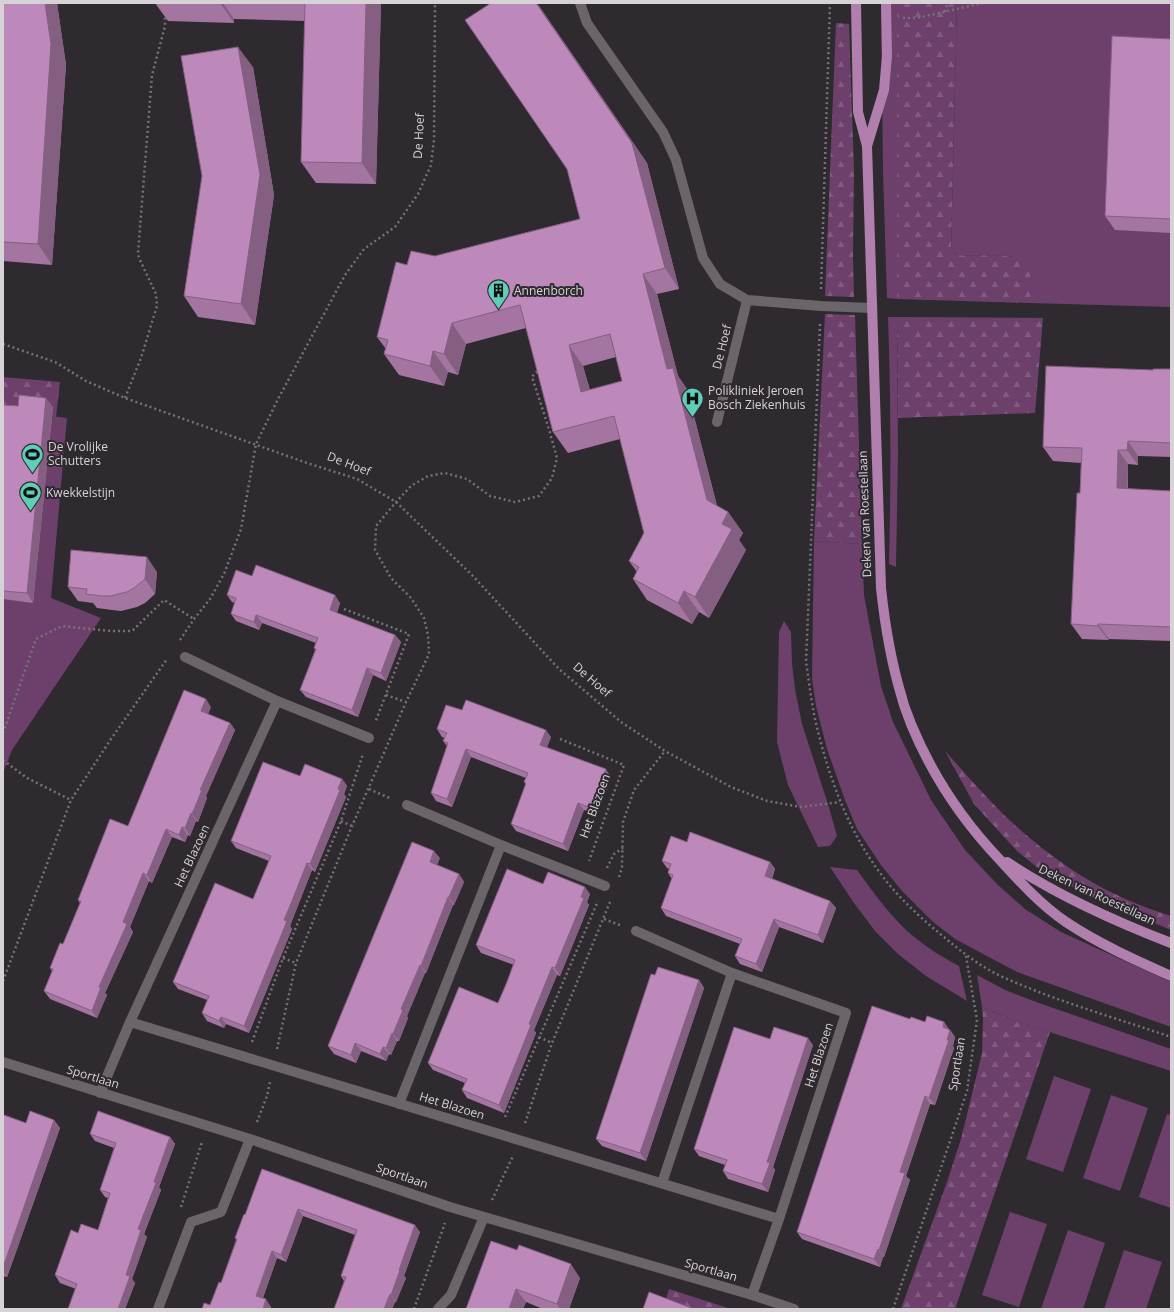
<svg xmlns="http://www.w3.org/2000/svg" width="1174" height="1312" font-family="'Open Sans',sans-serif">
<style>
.green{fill:#6c406b}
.forest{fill:url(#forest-firs)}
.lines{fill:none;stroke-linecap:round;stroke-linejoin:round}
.path{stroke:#777277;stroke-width:2.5;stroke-dasharray:2 3;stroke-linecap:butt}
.minor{stroke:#6b646a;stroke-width:10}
.major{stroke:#b17fae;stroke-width:10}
.wall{fill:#a375a0;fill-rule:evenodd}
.shaded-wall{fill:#845f82}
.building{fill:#bd88ba;stroke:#845f82;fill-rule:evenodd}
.labels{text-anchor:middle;stroke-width:4;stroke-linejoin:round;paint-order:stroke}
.street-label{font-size:12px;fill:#d6d2d6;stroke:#2f2a2f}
.poi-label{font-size:12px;fill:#d6d2d6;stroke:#2f2a2f;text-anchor:start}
</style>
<defs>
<pattern id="forest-firs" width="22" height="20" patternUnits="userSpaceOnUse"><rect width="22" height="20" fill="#6c406b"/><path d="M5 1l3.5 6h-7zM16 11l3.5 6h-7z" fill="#805b7f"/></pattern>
</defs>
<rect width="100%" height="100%" fill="#2f2a2f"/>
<path class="green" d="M881 3H897V299L887 298 883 171Z
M957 3H1171V307L1030 303V262L1009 256 958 255 951 252Z
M888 317H897L898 454 896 567 889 564C891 481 891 399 888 317Z
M3 410 67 418 51 598 101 618 12 750 3 773Z
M814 541 862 544 864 595 881 686 893 722 931 800 965 850 998 885 1025 909 1061 932 1171 982V1027L1017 972 955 939 932 921 902 891 881 865 857 829 845 800 827 749 816 706 812 679Z
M784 621 791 632 792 664 795 689 802 724 828 804 837 836 830 846 818 847 788 785 777 742 779 632Z
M830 867 857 870C871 889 885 909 901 925 918 942 938 955 959 966L967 1001 926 976 898 954 875 931 854 903Z
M977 975 1005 990 1039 1003 1171 1049V1071L1015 1021 982 1007Z
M1054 1076 1091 1089 1063 1172 1026 1159Z
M1111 1095 1148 1108 1120 1191 1083 1178Z
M1167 1114 1171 1115V1208L1139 1197Z
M1010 1212 1047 1224 1019 1307 982 1295Z
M1068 1230 1105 1243 1083 1309H1041Z
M1124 1250 1162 1262 1146 1309H1104Z"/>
<path class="forest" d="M897 3H957L951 252 958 255C974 256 1020 253 1030 262V303L897 299Z
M836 23 849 24 854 171 853 256 854 297 825 296Z
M825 314 855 315 862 544 814 541Z
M897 317 1043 318 1035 413 898 418Z
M3 377 60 382 56 417 3 410Z
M945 751C964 772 983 794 1003 814 1053 862 1105 896 1171 916V930L1095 898 1043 872 1017 851 974 804Z
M982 1007 1015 1021 1050 1032 955 1309H901L947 1182 961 1139 982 1053 983 1019Z
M669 1289 731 1309H663Z"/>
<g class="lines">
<path class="path" d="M945 12 947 3
M903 18H917L983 3
M821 289 830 3
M820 324 806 662C809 681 811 700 815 719 829 780 851 840 892 888 906 904 922 919 938 932 959 950 980 967 1005 978 1059 1002 1116 1018 1171 1037
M3 344 55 362 86 381 125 398 307 463 357 479 396 502 471 574 559 669 621 722 665 751 731 787 767 801 801 807 840 802
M125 398 141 358 157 306 156 294 139 258 138 253 152 75 165 26V15
M344 609 409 634 375 723
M180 640 194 619 210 599 224 574 241 529 256 444 278 399 345 275 364 249 395 227 418 194 431 165 434 140 435 3
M386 695 406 702
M3 733 36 639 62 626 110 631H132L164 600 194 619
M560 739 624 765 589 861
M3 760 27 778 71 800
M369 789 392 799
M341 821 352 826
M607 868 614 854 623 848
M619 877 622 868 623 822 634 790 665 751
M604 919 620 925
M283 958 296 963
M3 981 71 800 111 739 167 659
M539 1037 552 1043
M252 1042 283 958 341 821 363 754
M277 1049 296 963 352 826 406 702 429 654 428 635 424 618 411 598 391 578 375 550 376 526 396 502 411 486 428 476 445 473 467 479 490 496 515 502 539 496 552 478 557 458 548 426 532 377 535 373 539 371
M505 1117 598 901
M257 1122 267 1096 270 1082
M525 1123 552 1043 610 902
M492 1200 513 1156
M181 1207 202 1142
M414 1309 445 1223
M893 1309 967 1091 977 1020 966 956"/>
<path class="minor" d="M580 3 587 23 663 132 676 160 703 258 720 284 747 300 821 306 872 308
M717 422 747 300
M185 657 277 701 369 738
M407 805 501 845 605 886
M636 931 732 973 846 1013 779 1219 752 1295
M130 1022 779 1219
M3 1062 250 1139 450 1207 752 1295 794 1309
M100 1093 130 1022 277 701
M399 1104 501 845
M662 1183 732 973
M158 1309 191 1222 221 1212 250 1139
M438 1309 451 1295 484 1217"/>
<path class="major" d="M856 3 858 112 867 146 881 588C885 626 891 662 902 698 904 707 908 715 911 724 932 775 962 820 1000 860 1020 882 1041 905 1066 922 1099 944 1135 960 1171 976
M867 146 884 90 887 56 886 3
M1007 862C1058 896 1114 921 1171 943"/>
</g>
<path class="wall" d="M3 3H57L66 65 52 265 3 261Z
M155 3H381L376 184 316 183 301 162 305 21 234 19V23L168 21Z
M537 3 647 163 679 289 657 294 678 376 687 389 717 506 728 512 743 533 739 540 746 550 709 618 699 612 692 624 647 600 633 579 637 572 629 561 644 533 620 439 568 453 553 432 526 328 466 344 458 375 448 372 444 386 399 375 384 354 386 349 377 337 407 265 435 256 580 219ZM616 357 622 381 590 390 583 366Z
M1171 39V233L1115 230 1105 216Z
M253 67 274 195 255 325 198 317 184 296Z
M1171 369V457L1138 456V465L1128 464V489L1171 491V641L1109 639 1108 640 1082 639 1071 624 1080 493 1081 463 1053 461 1043 447Z
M3 405 18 406 53 407 33 603 3 599Z
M157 572 155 594 145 603 137 607 121 611 112 610 97 608 93 603 78 601 68 587Z
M252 576 340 603 337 613 395 635 401 642 386 681 373 675 358 717 306 697 300 690 315 650 314 648 316 643 262 623 259 630 236 621 231 614 235 603 232 602 227 595Z
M211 707 208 714 230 723 235 730 206 796 207 798 198 822 196 821 190 836 188 835 185 842 172 837 152 883 149 881 130 927 133 932 105 993 107 995 97 1018 50 999 44 991 52 971 50 968 63 944 80 903 78 900Z
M462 710 551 737 547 747 611 777 597 815 584 810 568 851 516 831 511 824 526 785 524 782 526 778 471 757 452 807 436 801 431 793 447 746 443 741 445 738 442 737 437 729Z
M300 776 342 779 347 786 344 794 346 797 315 872 312 870 297 908 290 926 292 929 249 1033 226 1024 224 1028 207 1021 202 1013 207 1000 178 989 173 982 253 899 269 861 236 848 231 841Z
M687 842 770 862 775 869 772 879 830 901 836 908 823 943 779 927 762 972 740 964 735 956 740 944 666 916 661 908 672 879 668 873 669 869 667 868 662 861Z
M440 858 437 865 459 874 464 882 454 905H453L426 973H425L407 1016 408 1018 399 1041H397L391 1055 389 1054 386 1061 361 1051 356 1063 334 1054 328 1046Z
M543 884 590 894 587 902 589 905 560 976 557 975 542 1011 534 1030 536 1033 504 1113 467 1098 462 1090 465 1083 433 1070 428 1063 498 1003 514 965 481 953 476 945Z
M655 975 699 980 704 988 646 1161 602 1146 596 1139Z
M910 1019 925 1022H944L949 1030H950L955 1037 953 1046 954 1048 935 1105 930 1104 906 1176 910 1180 884 1257H883L880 1267 802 1239 797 1232Z
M770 1039 813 1045 773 1167 775 1170 768 1192 728 1179 723 1171 725 1165 699 1156 694 1149Z
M3 1118 26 1123 54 1120 60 1128 11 1266 7 1277 3 1276Z
M90 1134 170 1137 175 1144 159 1187 161 1190 144 1234 147 1237 132 1279 135 1283 125 1309H68L76 1289 60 1283 55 1275 78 1233 98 1230 108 1198 105 1197 100 1190 114 1148 95 1141Z
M262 1169 420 1232 404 1276 406 1278 396 1302H395L392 1309H334L344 1281 341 1276 355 1235 303 1216 286 1262 277 1258 263 1298 271 1307 270 1309H202L210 1305 221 1283 236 1240 235 1238 245 1215Z
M491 1241 580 1278 569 1309H543L526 1302 523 1309H466Z"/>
<path class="shaded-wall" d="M45 3H57L66 65 52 265 38 244Z
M220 3H223L234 19V23Z
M366 3H381L376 184 362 163Z
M537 3 647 163 679 289 665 268Z
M238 47 253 67 274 195 255 325 241 304Z
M643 274 657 294 678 376 687 389 721 521 707 500 667 369Z
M452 323 466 344 458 375 444 354Z
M569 345 583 366 596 413 581 392Z
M433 351 448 372 444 386 430 366Z
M46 398 53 407 33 603 27 593Z
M1128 441 1138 456V465L1127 450Z
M1118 450 1128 464 1127 503 1117 488Z
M728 512 743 533 739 540 746 550 709 618 695 597 722 524Z
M147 557 157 572 155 594 145 579Z
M684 591 699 612 692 624 678 603Z
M335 595 340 603 335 618 330 610Z
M256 615 262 623 259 630 254 622Z
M1098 624 1109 639 1108 640 1098 626Z
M395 635 401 642 386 681 381 673Z
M367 668 373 675 358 717 352 710Z
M206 699 211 707 206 718 201 711Z
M230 723 235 730 206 796 207 798 198 822 192 814 200 790Z
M546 730 551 737 545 752 540 745Z
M466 749 471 757 452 807 447 799Z
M606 769 611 777 597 815 591 808Z
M342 779 347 786 344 794 346 797 315 872 310 864Z
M578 803 584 810 568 851 563 844Z
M191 813 196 821 190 836 185 828Z
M182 827 188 835 185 842 179 835Z
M166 829 172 837 152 883 147 875Z
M434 851 440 858 435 870 430 862Z
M770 862 775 869 770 884 765 876Z
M307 863 312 870 290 926 292 929 249 1033 244 1026 284 920Z
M143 873 149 881 130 927 133 932 105 993 107 995 97 1018 92 1011 99 987 123 922Z
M459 874 464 882 454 905 449 897Z
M585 887 590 894 587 902 589 905 560 976 555 968Z
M448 897 453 905 426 973 421 966Z
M830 901 836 908 823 943 818 935Z
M774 919 779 927 762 972 756 964Z
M420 965 425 973 407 1016 408 1018 399 1041 393 1034 401 1009Z
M552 967 557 975 534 1030 536 1033 504 1113 499 1105 529 1024Z
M699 980 704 988 646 1161 640 1153Z
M221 1017 226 1024 224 1028 219 1021Z
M944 1022 949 1029 948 1035 943 1027Z
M950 1030 955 1037 953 1046 954 1048 935 1105 929 1098Z
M392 1033 397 1041 391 1055 386 1048Z
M808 1038 813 1045 773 1167 775 1170 768 1192 762 1184 767 1162Z
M355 1043 361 1051 356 1063 351 1055Z
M383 1047 389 1054 386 1061 380 1054Z
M925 1096 930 1104 906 1176 910 1180 884 1257 879 1250 900 1172Z
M54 1120 60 1128 11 1266 7 1277 3 1272V1266Z
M170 1137 175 1144 159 1187 161 1190 144 1234 147 1237 132 1279 135 1283 125 1309H118L126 1275 138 1229 154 1182Z
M298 1209 303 1216 286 1262 281 1255Z
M415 1225 420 1232 404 1276 406 1278 396 1302 391 1295 399 1270Z
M878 1249 883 1257 880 1267 874 1259Z
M272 1251 277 1258 261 1303 256 1296Z
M571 1264 580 1278 569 1309H560L557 1304Z
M516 1289 526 1302 523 1309H509Z
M390 1294 395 1302 392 1309H384Z
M266 1299 271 1307 270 1309H263Z"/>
<path class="building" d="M3 3H45L51 44 38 244 3 242Z
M305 3H366L362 163 301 162Z
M491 3H536L632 143 665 268 643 274 667 369 673 368 707 500 728 512 722 524 732 529 695 597 684 591 678 603 633 579 639 567 629 561 644 533 614 416 553 432 520 305 452 323 444 354 433 351 430 366 384 354 388 340 377 337 396 262 407 265 411 251 435 256 580 219 567 169 465 20ZM610 334 622 381 581 392 569 345Z
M1112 36 1171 39V219L1105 216Z
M238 47 260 175 241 304 184 296 202 176 181 56Z
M1046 366 1153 370V369H1171V443L1128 441 1127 450H1118L1117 488 1171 491V627L1098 624V626L1071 624 1077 493H1080L1082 448 1043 447Z
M19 395 46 398 27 593 3 591V405L18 406Z
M71 550 147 557 145 579 134 588 127 592 110 596H102L86 594 87 589 68 587Z
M256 565 335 595 330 610 395 635 381 673 367 668 352 710 300 690 316 649 314 648 318 638 256 615 254 622 231 614 236 598 227 595 236 570 252 576Z
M184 690 206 699 201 711 230 723 200 790H202L192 814 191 813 185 828 182 827 179 835 166 829 147 875 143 873 123 922 127 924 99 987H101L92 1011 44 991 53 969 50 968 60 943 63 944 81 901 78 900 110 819 128 826Z
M466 700 546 730 540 745 606 769 591 808 578 803 563 844 511 824 526 783 524 782 528 773 466 749 447 799 431 793 448 743 443 741 447 733 437 729 446 705 462 710Z
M263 762 300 776 305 764 342 779 338 789 340 790 310 864 307 863 292 901 284 920 287 921 244 1026 221 1017 219 1021 202 1013 209 996 173 982 215 883 253 899 271 856 231 841Z
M690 832 770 862 765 876 830 901 818 935 774 919 756 964 735 956 742 939 661 908 673 875 668 873 671 864 662 861 671 836 687 842Z
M412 842 434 851 430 862 459 874 449 897H448L421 966 420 965 401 1009 403 1010 393 1034 392 1033 386 1048 383 1047 380 1054 355 1043 351 1055 328 1046Z
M507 869 543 884 548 872 585 887 581 897 584 898 555 968 552 967 537 1004 529 1024 531 1025 499 1105 462 1090 467 1079 428 1063 459 987 498 1003 507 982 515 960 476 945Z
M658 967 699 980 640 1153 596 1139 651 974 655 975Z
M872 1006 910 1019 911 1017 925 1022 927 1016 944 1022 943 1027 950 1030 947 1040H949L929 1098 925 1096 900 1172 905 1173 879 1250 878 1249 874 1259 797 1232Z
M734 1027 770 1039 774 1027 808 1038 767 1162 770 1163 762 1184 723 1171 727 1160 694 1149Z
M30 1111 54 1120 6 1259 3 1266V1118L4 1115 26 1123Z
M98 1111 170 1137 154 1182 156 1183 138 1229 141 1230 126 1275 130 1276 118 1309H68L77 1284 55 1275 71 1230 78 1233 81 1224 98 1230 110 1193 100 1190 116 1143 90 1134Z
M262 1169 415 1225 399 1270H400L391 1295 390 1294 384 1309H334L346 1277 341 1276 357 1230 298 1209 281 1255 272 1251 256 1296 266 1299 263 1309H202L204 1303 210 1305 219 1282 221 1283 237 1239 235 1238 244 1214 245 1215Z
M491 1241 517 1250 519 1245 571 1264 557 1304 516 1289 509 1309H466Z
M649 1292 694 1309H643Z"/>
<defs>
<symbol id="building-pin" viewBox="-11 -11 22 30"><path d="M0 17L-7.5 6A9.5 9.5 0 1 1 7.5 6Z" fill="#5eceb8" stroke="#2f2a2f"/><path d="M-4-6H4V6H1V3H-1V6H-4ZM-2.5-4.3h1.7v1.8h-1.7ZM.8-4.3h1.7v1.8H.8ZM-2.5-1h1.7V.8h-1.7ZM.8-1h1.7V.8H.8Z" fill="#111"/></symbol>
<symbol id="hospital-pin" viewBox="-11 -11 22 30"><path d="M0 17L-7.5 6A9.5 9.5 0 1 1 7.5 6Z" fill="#5eceb8" stroke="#2f2a2f"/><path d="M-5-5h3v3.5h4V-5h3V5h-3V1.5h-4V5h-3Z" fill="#111"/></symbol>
<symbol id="stadium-pin" viewBox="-11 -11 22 30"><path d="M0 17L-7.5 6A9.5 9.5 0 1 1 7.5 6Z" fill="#5eceb8" stroke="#2f2a2f"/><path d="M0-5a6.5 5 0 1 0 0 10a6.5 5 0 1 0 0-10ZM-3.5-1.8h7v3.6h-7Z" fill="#111"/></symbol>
</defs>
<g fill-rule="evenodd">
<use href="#building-pin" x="486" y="278" width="25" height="34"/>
<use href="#hospital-pin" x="680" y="386" width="25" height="34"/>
<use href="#stadium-pin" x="20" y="442" width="25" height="34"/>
<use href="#stadium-pin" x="18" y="480" width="25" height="34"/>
</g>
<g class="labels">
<g class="street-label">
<text transform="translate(419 136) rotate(-87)" y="4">De Hoef</text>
<text transform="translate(722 347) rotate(-76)" y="4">De Hoef</text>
<text transform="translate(349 464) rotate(21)" y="4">De Hoef</text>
<text transform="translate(865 514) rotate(-92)" y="4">Deken van Roestellaan</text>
<text transform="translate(592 680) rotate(41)" y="4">De Hoef</text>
<text transform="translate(595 806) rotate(-70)" y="4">Het Blazoen</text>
<text transform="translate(192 856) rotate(-65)" y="4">Het Blazoen</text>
<text transform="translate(1097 895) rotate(25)" y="4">Deken van Roestellaan</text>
<text transform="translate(819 1055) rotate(-72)" y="4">Het Blazoen</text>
<text transform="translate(957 1064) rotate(-81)" y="4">Sportlaan</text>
<text transform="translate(93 1077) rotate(17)" y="4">Sportlaan</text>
<text transform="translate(452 1106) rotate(17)" y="4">Het Blazoen</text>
<text transform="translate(402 1176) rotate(19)" y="4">Sportlaan</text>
<text transform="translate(711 1270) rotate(16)" y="4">Sportlaan</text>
</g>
<g class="poi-label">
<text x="514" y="295">Annenborch</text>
<text x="708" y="395">Polikliniek Jeroen<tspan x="708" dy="14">Bosch Ziekenhuis</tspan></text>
<text x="48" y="451">De Vrolijke<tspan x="48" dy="14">Schutters</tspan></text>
<text x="46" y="497">Kwekkelstijn</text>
</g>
</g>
<rect width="1174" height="1312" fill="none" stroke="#d6d2d6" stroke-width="8"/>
</svg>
